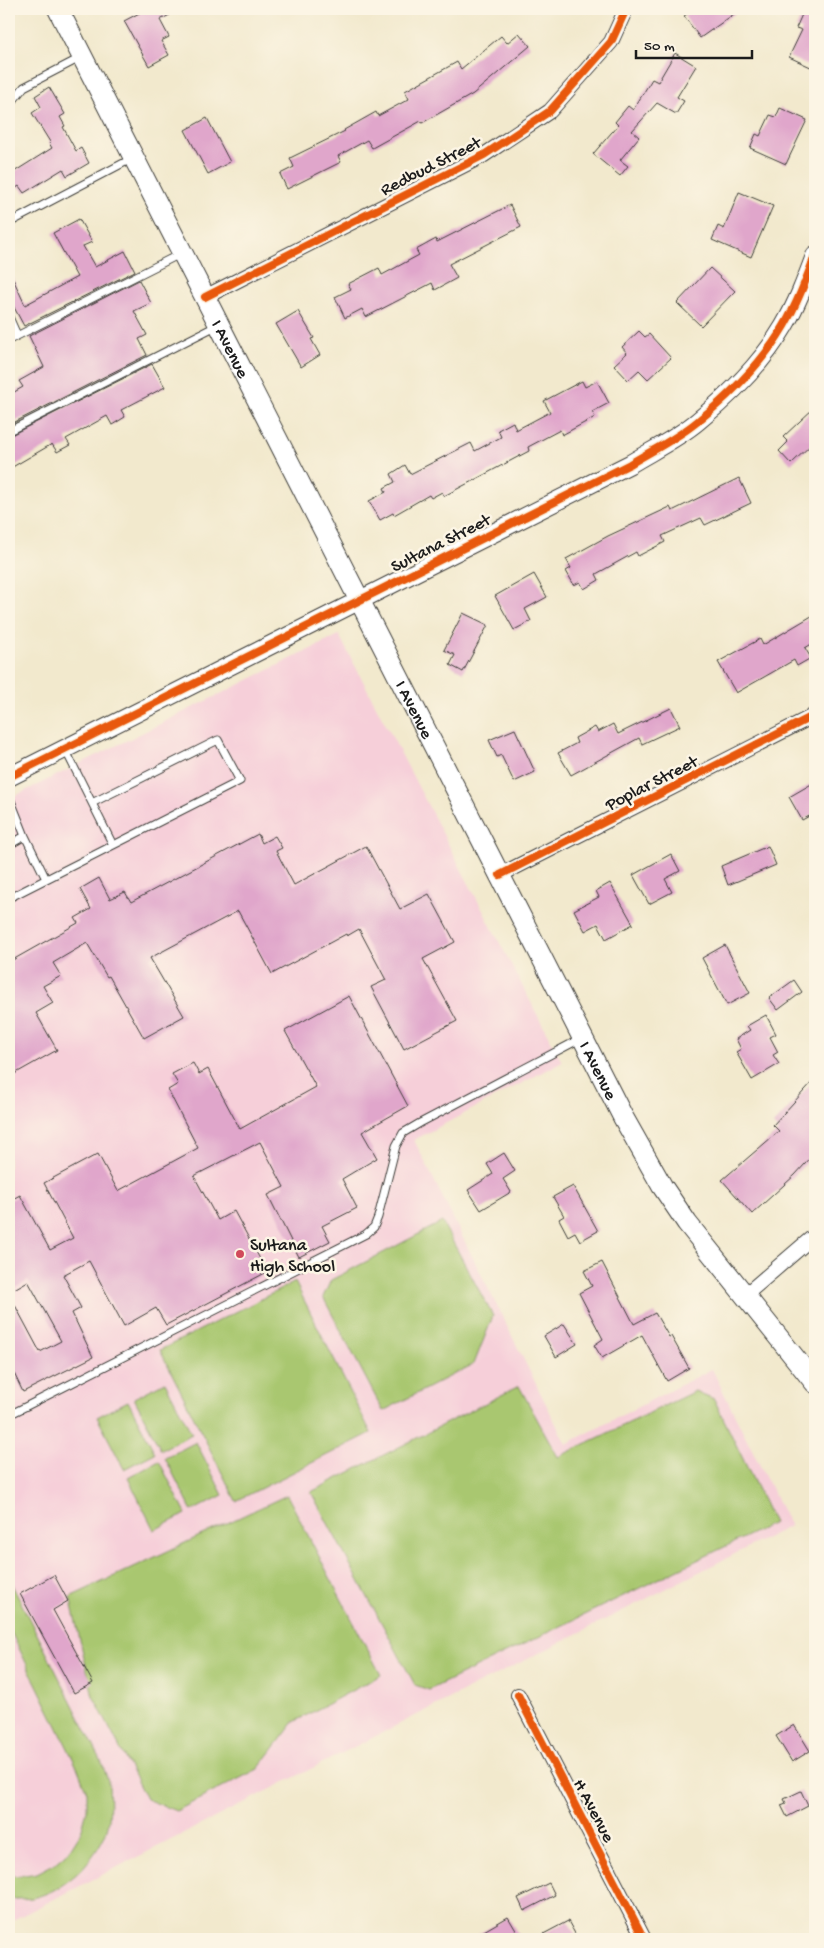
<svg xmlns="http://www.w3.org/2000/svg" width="824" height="1948" font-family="'Gochi Hand',sans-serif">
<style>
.built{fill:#f6cfd9}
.green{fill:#a9c76f;stroke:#627246}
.building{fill:#e0a6cb}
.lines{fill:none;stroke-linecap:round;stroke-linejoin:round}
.service-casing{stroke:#3c3b37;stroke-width:9}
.minor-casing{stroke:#3c3b37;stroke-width:16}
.tertiary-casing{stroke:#3c3b37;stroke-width:20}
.secondary-casing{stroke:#3c3b37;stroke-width:22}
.service{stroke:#fff;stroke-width:7}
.minor{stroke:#fff;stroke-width:14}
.tertiary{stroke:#fff;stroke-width:18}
.secondary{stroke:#fff;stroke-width:20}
.cycleway-casing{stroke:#fcf5e5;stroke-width:11}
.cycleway{stroke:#e8590c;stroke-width:8}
.poi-dot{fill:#d1495b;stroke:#fcf5e5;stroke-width:2}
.labels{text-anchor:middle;stroke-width:5;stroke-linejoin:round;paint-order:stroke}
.street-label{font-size:18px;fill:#1c1c1c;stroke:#fcf5e5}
.poi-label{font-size:18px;fill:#1c1c1c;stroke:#fcf5e5;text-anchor:start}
</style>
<rect width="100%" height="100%" fill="#fcf5e5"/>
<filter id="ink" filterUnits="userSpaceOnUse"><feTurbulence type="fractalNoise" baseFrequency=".02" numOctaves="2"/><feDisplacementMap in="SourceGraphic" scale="10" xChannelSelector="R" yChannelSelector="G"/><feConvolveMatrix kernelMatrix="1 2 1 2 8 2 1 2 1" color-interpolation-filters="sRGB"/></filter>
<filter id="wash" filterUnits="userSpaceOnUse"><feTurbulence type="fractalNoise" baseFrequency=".0096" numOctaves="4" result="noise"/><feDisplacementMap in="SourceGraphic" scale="20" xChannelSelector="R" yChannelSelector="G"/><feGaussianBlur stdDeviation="1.12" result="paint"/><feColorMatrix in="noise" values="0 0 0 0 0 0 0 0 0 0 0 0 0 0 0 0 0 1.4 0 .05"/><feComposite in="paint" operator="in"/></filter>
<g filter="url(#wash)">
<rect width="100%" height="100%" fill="#f2e9cd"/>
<path class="built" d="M339 635 562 1062 414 1140 566 1444 712 1369 790 1526 9 1922V799Z"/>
<path class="green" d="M442 1222 493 1316 474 1364 383 1411 323 1297 331 1280Z
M295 1282 371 1433 236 1501 160 1350Z
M165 1382 192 1434 161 1450 134 1398Z
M519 1386 558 1457 695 1391 714 1399 774 1523 429 1690 415 1685 311 1492Z
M128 1401 155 1453 124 1469 97 1417Z
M196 1442 223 1495 192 1511 165 1458Z
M159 1461 186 1514 154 1530 128 1478Z
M287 1495 381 1675 294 1722 258 1769 176 1811 146 1799 93 1696 70 1597Z
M9 1579 101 1760C103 1769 108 1777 109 1786 110 1800 111 1822 105 1835 91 1865 64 1891 32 1898 24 1899 16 1899 9 1899V1875L19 1876 37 1873 54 1864 69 1851 81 1832 87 1810V1792L77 1767 9 1628Z"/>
<g id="blocks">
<path class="building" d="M147 9H181L160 20 169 37 161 41 169 55 149 66 124 21Z
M694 9H741L700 38 684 16Z
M804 10 815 15V69L789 57 802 30 796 28Z
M519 33 530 46 473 94 422 123 421 121 372 148 367 140 338 156 341 162 287 189 280 174 294 167 290 158 345 131 344 130 376 112 378 116 409 99 405 91 457 62 461 69 501 36 507 43Z
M675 53 696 66 677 97 684 101 676 114 657 103 632 131 639 137 620 160 628 166 620 176 593 154 618 125 615 122 628 106 633 110 652 79 658 82Z
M49 87 65 114 60 117 65 126 63 127 76 151 81 148 89 163 67 176 63 169 24 193 19 186 9 193V175L52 148 49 143 50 142 32 113 41 107 35 96Z
M780 108 807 120 786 164 750 148 756 134 760 136 770 115 776 117Z
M207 118 230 162 208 174 185 130Z
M739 192 773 206 751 257 712 240 718 226 724 229Z
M510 205 521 227 449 264 457 278 435 290 432 283 366 317 362 309 345 318 335 297 351 289 348 284 379 268 382 275 419 255 416 250 436 239 437 242Z
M79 219 92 242 83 246 95 267 125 251 135 271 24 326 9 298V270L25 305 77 277 53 233Z
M710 268 735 291 701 326 677 303Z
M139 280 151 303 134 311 147 335 139 339 147 355 9 425V395L23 387 19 381 44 367 29 336Z
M298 311 314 338 311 339 320 355 301 367 276 324Z
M639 331 645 337 649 334 671 358 648 379 639 370 628 380 614 365 627 353 622 347Z
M152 364 165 387 121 410 125 417 112 425 107 416 66 439 70 445 57 452 52 444 9 469V436Z
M582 381 585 387 597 381 609 403 592 412 595 417 562 435 560 430 528 447 529 451 444 496 442 492 431 498 429 495 394 515 393 513 380 520 369 501 386 492 384 488 395 482 391 474 405 465 410 474 471 443 475 451 501 437 498 430 513 422 516 430 550 412 544 401Z
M815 407V441L791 464 779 451 788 442 783 437Z
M739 478 751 503 705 525 701 518 662 536 665 542 638 556 636 552 596 574 599 580 584 589 580 582 574 585 566 571 571 568 566 559 608 536 670 507 672 511Z
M534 574 547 597 525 609 531 621 514 630 495 596Z
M463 613 488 625 463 672 450 665 455 655 444 650Z
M815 614V642L805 648 811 658 797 666 794 660 736 693 718 662 760 639 763 645Z
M671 708 680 726 642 744 639 738 571 775 558 753 577 743 575 738 595 727 598 732 613 724 618 734Z
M515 729 535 772 514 782 501 755 497 757 489 740Z
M815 782V813L802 820 789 797Z
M258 834 262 843 275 836 282 848 276 851 294 885 366 846 400 909 429 894 455 942 423 959 457 1021 404 1049 371 987 386 980 359 929 347 936 346 934 272 974 238 911 150 958 184 1016 144 1038 109 976 107 977 87 943 53 963 61 976 43 986 53 1003 36 1013 57 1050 9 1077V962L78 923 75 918 91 909 80 889 99 878 110 899 125 892 131 902Z
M768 846 776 865 728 885 721 866Z
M671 854 680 871 665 879 672 892 649 904 633 875Z
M610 883 633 924 606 939 598 924 585 931 574 910 599 897 596 891Z
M725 945 750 993 727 1005 702 958Z
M794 980 802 992 778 1010 769 998Z
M349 996 408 1106 362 1132 377 1158 342 1179 357 1208 322 1226 330 1241 299 1257 268 1195 284 1187 260 1142 194 1176 218 1220 234 1211 267 1272 166 1325 156 1308 124 1326 89 1261 63 1275 81 1308 72 1313 93 1357 23 1392 11 1367H9V1294L40 1352 61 1341 28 1281 9 1292V1201L20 1195 50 1250 73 1238 44 1183 98 1154 118 1191 198 1148 168 1090 178 1084 172 1074 193 1063 199 1074 208 1069 240 1129 316 1087 285 1031Z
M766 1015 776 1034 770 1037 778 1052 773 1055 779 1064 752 1080 736 1052 741 1049 736 1039 750 1030 747 1026Z
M815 1079V1153L795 1175 752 1214 722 1180 779 1131 773 1125Z
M504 1153 515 1171 503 1179 511 1192 481 1210 468 1190 493 1174 487 1164Z
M573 1186 598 1231 580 1241 575 1232 568 1236 559 1219 564 1216 553 1197Z
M602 1262 634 1324 655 1313 669 1337 671 1336 689 1368 667 1381 642 1335 602 1358 594 1345 603 1339 579 1293 592 1286 584 1271Z
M564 1324 577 1344 556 1357 544 1336Z
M54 1575 68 1601 53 1610 93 1683 74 1693 20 1594Z
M794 1725 810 1751 792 1762 776 1736Z
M801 1791 808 1806 787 1817 781 1805 786 1803 784 1799Z
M549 1883 555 1895 524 1911 518 1898Z
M508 1917 521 1939H470Z
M568 1921 578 1939H534Z"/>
</g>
</g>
<g filter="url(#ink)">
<use href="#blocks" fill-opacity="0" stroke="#3c3b37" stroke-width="1"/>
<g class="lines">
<defs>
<path id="service" d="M9 123 12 102 24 87 80 58
M9 223 133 158
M9 317 17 335
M9 340 182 253
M9 431 218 325
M65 749 113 845
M9 796 25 836 46 879
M9 845 25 836
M9 898 240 781 218 740 92 803
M9 1415 366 1234 374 1227 378 1217 396 1146 403 1133 420 1123 582 1038"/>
<path id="minor" d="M205 297 484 155 550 111 611 42 626 9
M500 875 815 715
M744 1296 815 1235
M518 1695 644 1939"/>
<path id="tertiary" d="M9 777 630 464C653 450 678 438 698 421 731 394 763 362 784 326 797 304 806 280 815 256"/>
<g id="secondary">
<path id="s1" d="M58 9 623 1117 662 1186 687 1223 815 1383"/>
</g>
</defs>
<use href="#service" class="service-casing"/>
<use href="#minor" class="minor-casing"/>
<use href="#tertiary" class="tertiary-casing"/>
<use href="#secondary" class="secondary-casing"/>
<use href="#service" class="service"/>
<use href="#minor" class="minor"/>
<use href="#tertiary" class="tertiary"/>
<use href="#secondary" class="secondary"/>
<defs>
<path id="cycleway" d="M205 297 484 155 550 111 611 42 626 9
M9 777 630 464C653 450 678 438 698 421 731 394 763 362 784 326 797 304 806 280 815 256
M500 875 815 715
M518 1695 644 1939"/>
</defs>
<use href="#cycleway" class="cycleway-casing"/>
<use href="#cycleway" class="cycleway"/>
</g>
</g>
<circle class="poi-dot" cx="240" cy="1254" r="5"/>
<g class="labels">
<g class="street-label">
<text transform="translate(430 165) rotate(-27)" y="6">Redbud Street</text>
<text dy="6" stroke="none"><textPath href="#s1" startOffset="381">I Avenue</textPath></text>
<text transform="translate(440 542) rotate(-27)" y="6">Sultana Street</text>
<text dy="6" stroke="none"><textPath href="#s1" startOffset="786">I Avenue</textPath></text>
<text transform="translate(651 782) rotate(-27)" y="6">Poplar Street</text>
<text dy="6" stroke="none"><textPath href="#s1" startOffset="1191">I Avenue</textPath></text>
<text transform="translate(595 1810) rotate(62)" y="6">H Avenue</text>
</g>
<g class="poi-label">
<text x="250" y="1250">Sultana<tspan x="250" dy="21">High School</tspan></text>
</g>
</g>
<rect width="824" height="1948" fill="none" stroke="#fcf5e5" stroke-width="30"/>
<path d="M636 50v8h116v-8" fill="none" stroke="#1c1c1c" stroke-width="2.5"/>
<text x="644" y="50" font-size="15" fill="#1c1c1c" stroke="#fcf5e5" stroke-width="4" paint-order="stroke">50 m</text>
</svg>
